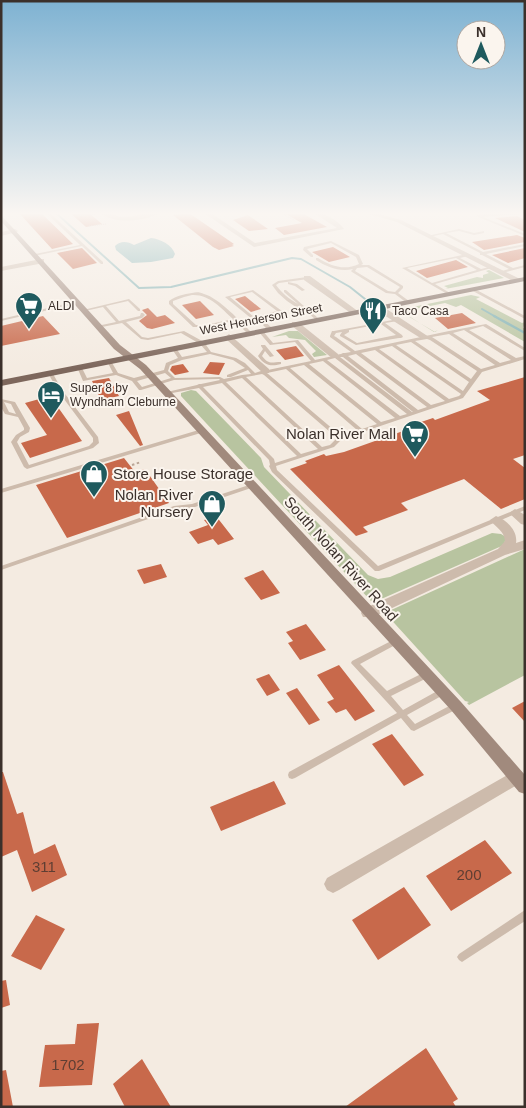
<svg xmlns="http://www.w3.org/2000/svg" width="526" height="1108" font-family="Arial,sans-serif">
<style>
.green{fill:#b8c4a0}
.water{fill:#7fb0b2}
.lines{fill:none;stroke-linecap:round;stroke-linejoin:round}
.stream-far1{stroke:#7fb0b2;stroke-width:2}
.stream{stroke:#7fb0b2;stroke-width:2.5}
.building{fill:#c8694b}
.path-far1{stroke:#b9a596;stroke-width:1;stroke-dasharray:1 1;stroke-linecap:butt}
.path{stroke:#b9a596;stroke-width:2;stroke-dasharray:2.5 2.5;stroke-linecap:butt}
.lane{fill:#cdbbac;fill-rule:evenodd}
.street{fill:#cdbbac;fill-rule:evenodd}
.secondary{fill:#a18a7d;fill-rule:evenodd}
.primary{fill:#7d675c;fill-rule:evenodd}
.labels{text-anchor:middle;stroke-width:4;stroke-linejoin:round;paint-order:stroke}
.far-poi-label{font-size:12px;fill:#3b302b;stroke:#fbf5ee;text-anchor:start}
.far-street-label{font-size:12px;fill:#3b302b;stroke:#fbf5ee}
.poi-label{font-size:15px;fill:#3b302b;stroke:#fbf5ee;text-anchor:end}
.street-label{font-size:15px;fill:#3b302b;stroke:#fbf5ee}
.near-number-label{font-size:15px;fill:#5e3e33}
</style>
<rect width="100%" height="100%" fill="#f4ebe1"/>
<path class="green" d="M489 270 504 278 445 289 448 288 444 286 477 277 483 278V275L489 273 486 271Z
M471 295 480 297 476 299 522 323 525 322 523 328H525V342L461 305 456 307 445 303 410 310 407 315 434 332 438 330 435 332 401 312 403 309Z
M289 331H298L327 355 314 357 312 354 316 351 305 340 289 338 286 335 272 337Z
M191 390 196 391 261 458 264 467 368 575 378 579 390 577 492 533 501 534 506 537 504 545 379 600 371 601 181 396V393Z
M525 549V675L469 705 467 703 469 702 465 701 386 614 389 611Z"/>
<path class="water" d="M151 238C161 239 172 245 175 254L173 258 151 262 132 263 116 250 115 246C120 241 127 241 134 245Z"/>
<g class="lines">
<path class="stream-far1" d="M56 213 139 288 171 287 292 258 301 259 350 287 370 303
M482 309 496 317"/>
<path class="stream" d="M494 316 525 333"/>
</g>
<path class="building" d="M19 213H41L73 244 52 249Z
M70 213H89L102 224 86 227Z
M189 213 234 244 232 245 234 246 219 250 213 247 173 215Z
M284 213H302L327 227 284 235 275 228 302 223Z
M248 215 268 229 249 231 233 220Z
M517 216 525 220V232L495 218Z
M517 235 525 238V242L484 250 472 242Z
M333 247 350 257 329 262 312 252Z
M82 248 97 263 73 269 57 253Z
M525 248V258L508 263 492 255Z
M456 260 468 267 427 278 416 271Z
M245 296 261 309 251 312 235 299Z
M200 301 214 315 196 319 182 305Z
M148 308 157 317 165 315 175 323 152 329 147 328 139 321 147 315 142 310Z
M462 313 476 323 448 329 435 318Z
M43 316 60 334 1 346V326Z
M296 346 304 356 285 360 276 350Z
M210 362 225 363 219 375 203 373Z
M183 364 189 372 175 375 170 370 172 366Z
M525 377V455L513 459 525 468V499L501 509 464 479 401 503 408 510 363 527 368 532 356 536 290 469 307 463 305 461 324 454 326 456 344 452 420 425 418 423 433 418 435 420 490 400 477 391Z
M109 378 119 396 101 400 92 381Z
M50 396 82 441 30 458 21 443 47 435 25 403Z
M129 411 143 445 140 446 116 415Z
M124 458 135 472 145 469 169 503 67 538 36 485Z
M216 516 234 539 218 545 213 539 198 544 189 532 208 525 204 520Z
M161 564 167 577 144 584 137 570Z
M263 570 280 593 261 600 244 578Z
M306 624 326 650 300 660 288 643 293 641 286 632Z
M339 665 375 711 355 721 346 709 336 713 327 702 334 699 317 675Z
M269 674 280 690 267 696 256 679Z
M297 688 320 720 309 725 286 693Z
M525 701V722L512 708Z
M392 734 424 775 404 786 372 744Z
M1 772H3L17 814 23 812 34 854 55 844 67 875 32 892 17 850 1 857Z
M274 781 286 804 221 831 210 807Z
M485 840 512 873 451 911 426 876Z
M404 887 431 925 378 960 352 920Z
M36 915 65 929 41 970 11 956Z
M6 980 10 1005 1 1008V981Z
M99 1023 92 1085 39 1087 45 1045 75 1044 77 1024Z
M426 1048 458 1099 453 1102 456 1107H345Z
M142 1059 171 1107H125L113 1084Z
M6 1070 13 1107H1V1071Z"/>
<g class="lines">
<path class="path-far1" d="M281 213 294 220
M78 216 95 214
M89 226 106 224"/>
<path class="path" d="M132 465 141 462"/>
<path class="lane" d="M46 213H50L103 262V264H101L82 246 34 256V254H35L80 245Z
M511 213H523L521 214 483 217 525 234V236L476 216 478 215Z
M459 229 474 233 484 231V233L474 235 459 231 446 233 483 252 525 244V246L486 254 513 268 525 265V267L502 273V271L509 269 482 255H480V253L443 234 429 237 427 236Z
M331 241 359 255 363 264 361 265H369L403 286V288L398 293 409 301V303H407L395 294 386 293 352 272 351 271 353 269C339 272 327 267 316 260V258H318C331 266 344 271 359 264L356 257 331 243 307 249 313 255V257H311L303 250 304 247ZM367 267 400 287 395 292 388 291 355 271 357 268Z
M467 254H468V256L460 258 481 269 493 266 495 267 435 284 450 293 451 294 449 295 402 268ZM456 258 477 270 432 283 407 268Z
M307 277 309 278 308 279 279 283 276 285C282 293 289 299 298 304L284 292V290H286L306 308H308L309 310 319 319V321H317L304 309 296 307 287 301 278 293 272 285 278 281Z
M288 282 297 284 305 290 302 291 295 286 288 284Z
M471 288H473L525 316V319L471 290Z
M253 290 282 311 260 317 272 328V330H268L256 318 252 319 225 297ZM252 292 277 311 254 317 230 297Z
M192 293C196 292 200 292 204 294 219 298 241 322 252 333L248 334 235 321 206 327H193L169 304V301C176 296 184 294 192 293ZM192 295C209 294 221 308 233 319L206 325H196L173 304V301L184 297Z
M129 299 140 309V311H138L128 301 106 306 119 321 140 316 141 313H143L145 315 142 318 126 322 142 337 148 338 184 331 204 342 211 352 236 358 245 363 255 373 261 371H263L311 361 295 342 270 345 258 331 260 330H262L273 343 298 340 315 360 333 356 335 355 341 354 343 353H345L351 352 330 337V336L332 331H334L398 319V321L385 323 402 335 403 337 401 338H399L356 345 340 336V335L342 332 336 333 334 336 336 337 355 351 449 331 486 324 525 348V351L483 326 469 330 516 358 525 356V359L482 372 463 398 342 439 334 447 276 466 277 470 378 566 525 506V510L379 571H375L272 472 269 466 270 465 269 460 199 388 167 394 165 393 167 392 197 385 199 384H201L220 380 219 379 174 380 141 390H139L132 381 116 375 83 381 77 367V366H81L87 378 113 373 107 361 109 360 111 361 118 373 134 378 164 370 166 363 178 358 172 349V348H176L182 357 207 352 200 344 181 333 148 340 141 339 122 323 97 328V326L116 322 103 307 85 311 83 310ZM381 324 396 335 357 343 344 335 349 332V330ZM464 330 511 360 500 363 453 333ZM449 334 495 365 481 369 432 337ZM427 339 430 340 477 371 471 379 415 341ZM411 342 469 382 463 391 396 345ZM392 346 461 394 459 396 449 399 379 349ZM375 350 445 401 431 405 361 353ZM210 354 233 360 245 368 227 375V377H231L248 370 251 374 242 375 224 379 220 377 175 378 168 371 170 365 182 360ZM356 354 427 407 418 410 348 356ZM340 357H343L413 412H412ZM335 358 407 414 400 416 327 360ZM323 361 395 418 381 422 309 364ZM304 365 377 424 362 429 290 368ZM286 369 357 430 341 436 267 373ZM165 373 171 378 142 387 137 381ZM262 374 264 375 337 438 330 445 322 447 246 377ZM242 378 318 449 301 454 226 382ZM222 383 297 456 275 463 274 459 203 387Z
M78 301H79V303L1 321V319Z
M261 345H265L274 356 270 357 265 351 262 356C269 365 271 362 281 362V364C270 367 264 365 258 356L263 349 261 346Z
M48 372H52L62 390 98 437 99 443 93 448 27 469 24 467 11 442 16 435 24 430V428L18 417 5 414 1 407V399L15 402 30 428 29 432 20 437 17 442 29 465 89 446 93 442V438L58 391 48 373ZM4 402 11 404 16 414 9 412Z
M202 429 205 431 204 432 1 493V489Z
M252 484 254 485 255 486 254 487 195 507 177 509 1 570V566L174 506 192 504Z
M395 639 397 640 399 642 397 644 360 664 387 691 423 673 426 672 429 673 430 675 429 677 391 696 403 710 439 690 442 689 445 690 446 692 445 694 407 715 415 724 453 704 456 703 459 704 460 706 459 708 414 731 411 730 401 718 295 778 292 779 289 778 288 775 289 772 397 713 351 663 352 661Z
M525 910V921L465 960 462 962 459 960 457 957 459 954Z"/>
<path class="street" d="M101 213C109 212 115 217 124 217 136 217 148 212 160 213 146 221 114 225 101 213Z
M204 213H211L255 243 337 228 314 213C325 213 338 220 344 229L254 247Z
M365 213H375L401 220 522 280 515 282 397 222Z
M15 229 18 231 17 232 1 236V232Z
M41 259H44V263L1 271V267Z
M304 276H310L359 312 352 314 304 280Z
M376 306H382L429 337 422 339 376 310Z
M292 322H298L338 354V358H332L292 326Z
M229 334 269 369V373H263L226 339 225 337Z
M515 509 525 515V525L521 524 509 513Z
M496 516C507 520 518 531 516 543L525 540V549L505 555 373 617H363L361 613 363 609 498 549 505 541C504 530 496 528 490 520Z
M516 770 522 772 524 777 522 782 339 890 333 893 327 890 324 884 327 878Z"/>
<path class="secondary" d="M1 215 120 345 146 365 461 702 525 775V794L519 792 451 710 140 369 114 349 1 221Z"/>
<path class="primary" d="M525 277V281L1 386V380Z"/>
</g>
<linearGradient id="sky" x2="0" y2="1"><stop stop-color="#7eb2d2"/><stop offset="0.58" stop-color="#faf6f2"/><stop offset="1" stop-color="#faf6f2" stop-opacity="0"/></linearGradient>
<rect width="526" height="368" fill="url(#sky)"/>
<defs>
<symbol id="supermarket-pin" viewBox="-11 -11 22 30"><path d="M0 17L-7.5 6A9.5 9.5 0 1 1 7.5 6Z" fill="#1f5a5e" stroke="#fbf5ee"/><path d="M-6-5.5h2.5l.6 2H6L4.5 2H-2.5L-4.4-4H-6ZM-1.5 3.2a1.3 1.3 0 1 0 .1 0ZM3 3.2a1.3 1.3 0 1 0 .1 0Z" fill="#fff"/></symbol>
<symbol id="restaurant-pin" viewBox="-11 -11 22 30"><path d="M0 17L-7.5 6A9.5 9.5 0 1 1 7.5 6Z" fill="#1f5a5e" stroke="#fbf5ee"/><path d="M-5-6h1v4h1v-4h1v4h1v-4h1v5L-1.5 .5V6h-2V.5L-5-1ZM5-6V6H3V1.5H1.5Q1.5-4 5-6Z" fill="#fff"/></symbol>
<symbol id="hotel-pin" viewBox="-11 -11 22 30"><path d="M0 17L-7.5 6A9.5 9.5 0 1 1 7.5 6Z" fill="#1f5a5e" stroke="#fbf5ee"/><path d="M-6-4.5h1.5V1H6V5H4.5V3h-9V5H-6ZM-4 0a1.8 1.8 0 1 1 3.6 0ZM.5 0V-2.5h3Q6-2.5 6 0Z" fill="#fff"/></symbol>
<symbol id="shop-pin" viewBox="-11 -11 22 30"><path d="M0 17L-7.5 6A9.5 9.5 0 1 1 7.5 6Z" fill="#1f5a5e" stroke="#fbf5ee"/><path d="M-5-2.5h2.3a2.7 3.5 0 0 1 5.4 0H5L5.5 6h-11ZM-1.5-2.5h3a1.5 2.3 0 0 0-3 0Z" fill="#fff"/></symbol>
</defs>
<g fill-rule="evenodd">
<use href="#supermarket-pin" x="13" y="290" width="32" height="43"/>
<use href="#restaurant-pin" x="357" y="295" width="32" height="43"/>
<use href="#hotel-pin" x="35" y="379" width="32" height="43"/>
<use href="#supermarket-pin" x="399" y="418" width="32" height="43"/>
<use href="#shop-pin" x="78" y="458" width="32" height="43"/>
<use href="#shop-pin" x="196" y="488" width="32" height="43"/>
</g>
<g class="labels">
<g class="far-poi-label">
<text x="48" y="310">ALDI</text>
<text x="392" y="315">Taco Casa</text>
<text x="70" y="392">Super 8 by<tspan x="70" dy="14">Wyndham Cleburne</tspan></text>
</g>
<g class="far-street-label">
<text transform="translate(261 319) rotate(-11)" y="4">West Henderson Street</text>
</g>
<g class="poi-label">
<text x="396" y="439">Nolan River Mall</text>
<text x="113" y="479" text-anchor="start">Store House Storage</text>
<text x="193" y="500">Nolan River<tspan x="193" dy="17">Nursery</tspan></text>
</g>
<g class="street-label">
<text transform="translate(341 559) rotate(48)" y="5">South Nolan River Road</text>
</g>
<g class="near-number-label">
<text x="44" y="872">311</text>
<text x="469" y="880">200</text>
<text x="68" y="1070">1702</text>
</g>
</g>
<rect width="526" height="1108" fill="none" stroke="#3b302b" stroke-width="5"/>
<g transform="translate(481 45)"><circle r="24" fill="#fbf5ee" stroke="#aea6a0"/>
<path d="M0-4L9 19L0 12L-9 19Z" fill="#1f5a5e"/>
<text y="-8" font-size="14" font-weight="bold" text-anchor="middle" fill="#3b302b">N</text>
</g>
</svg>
